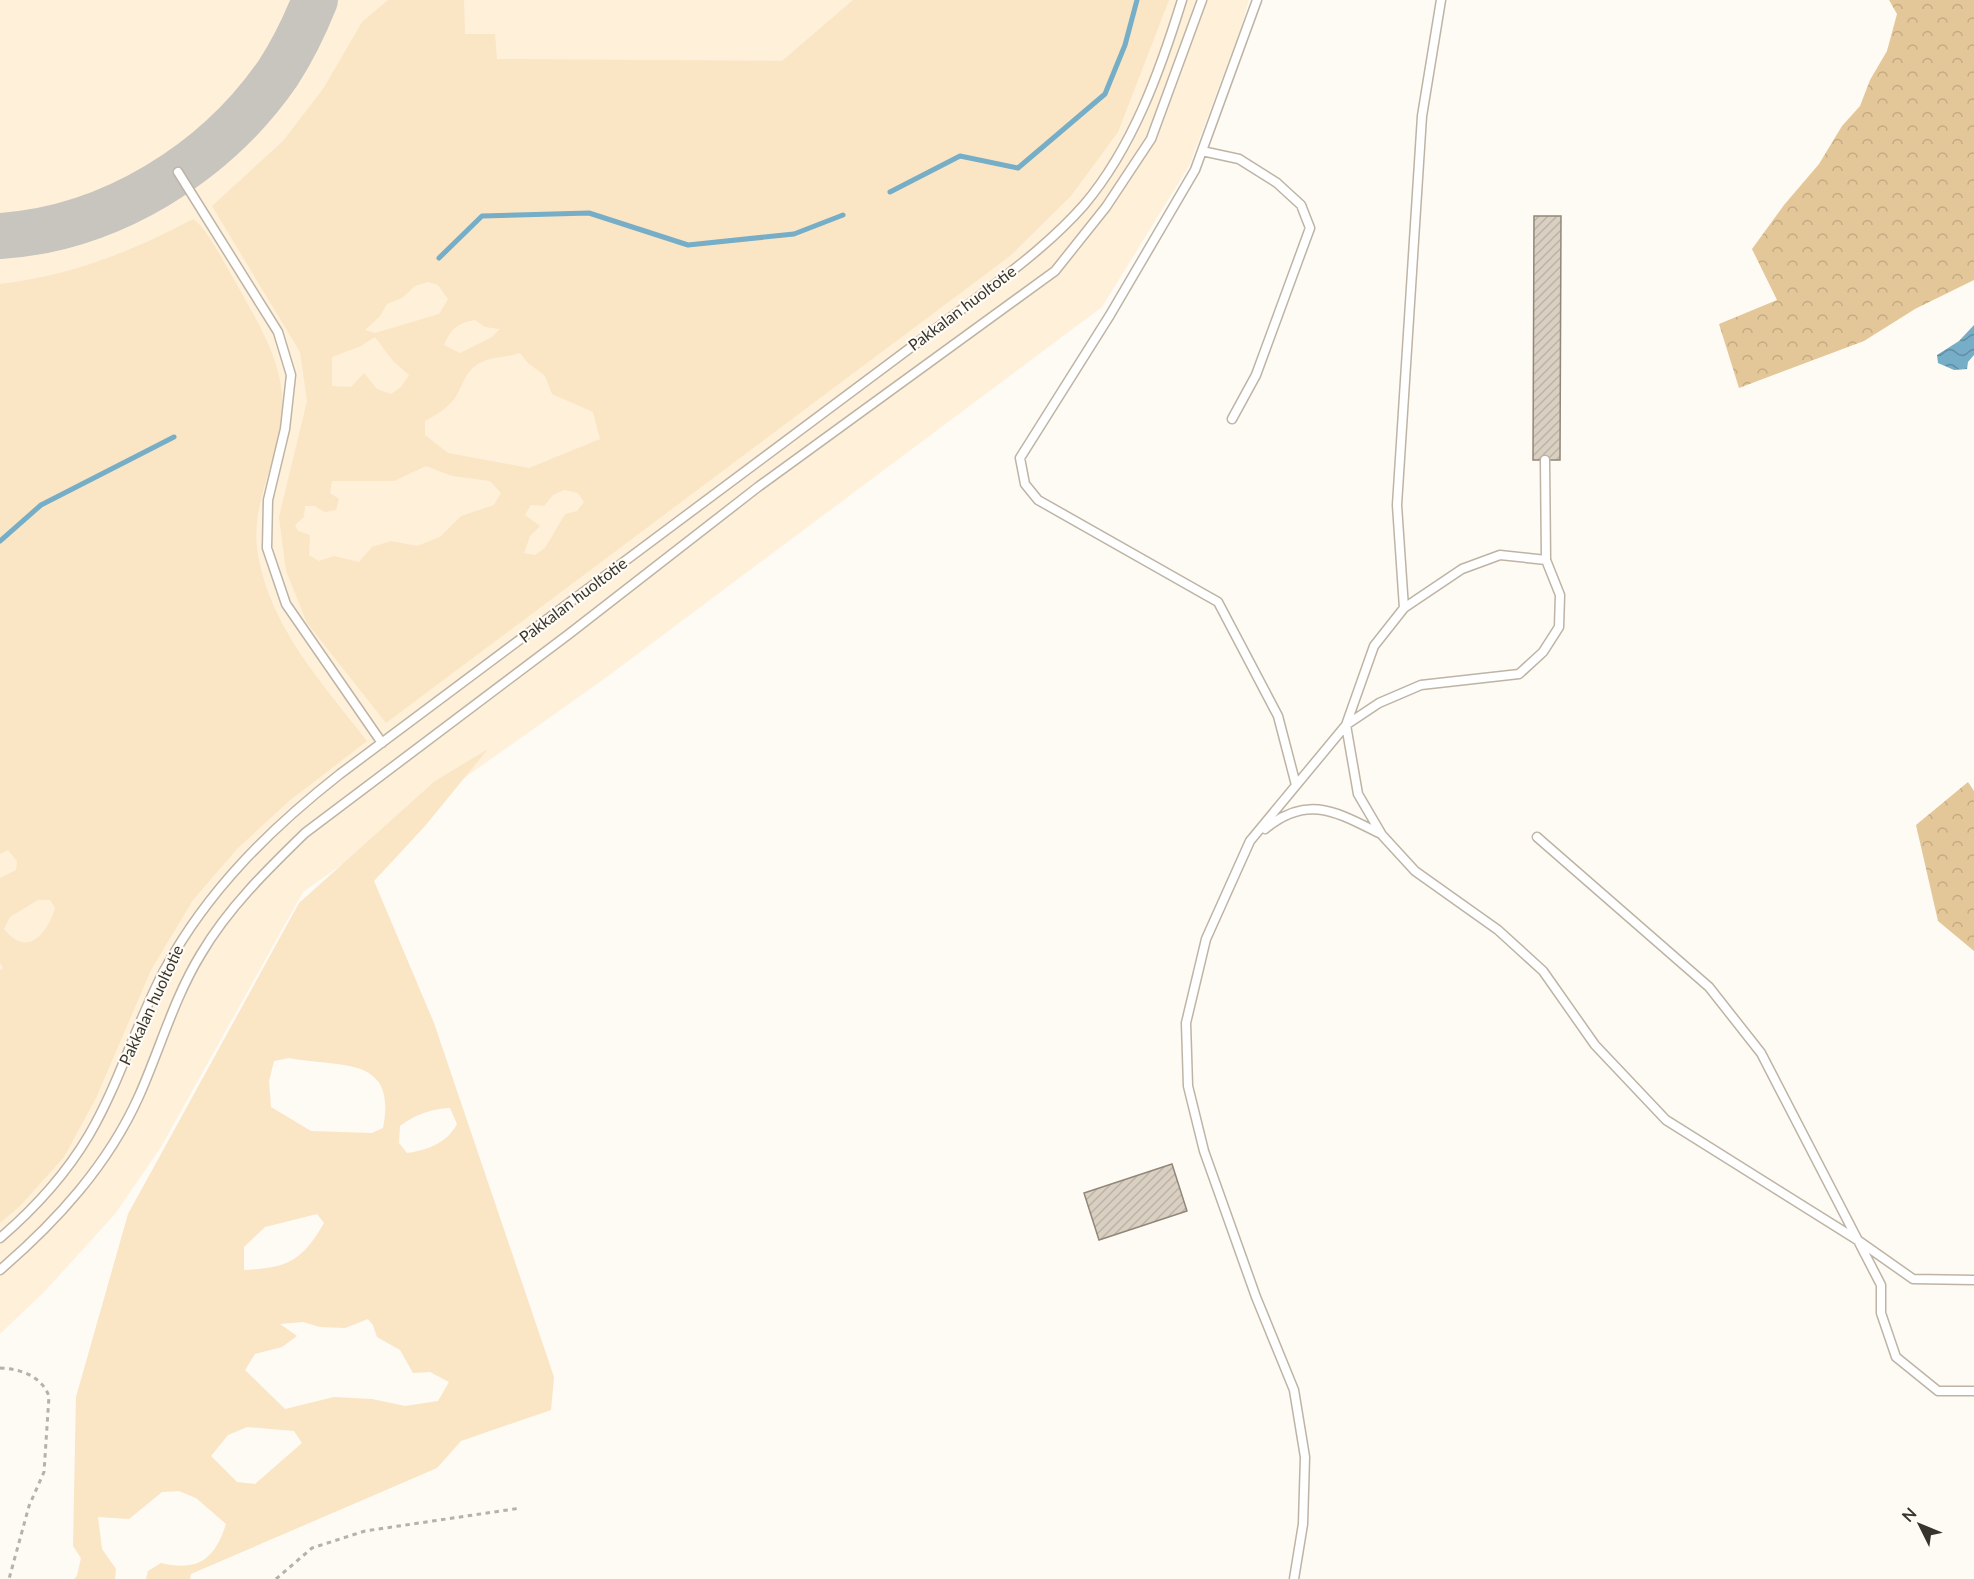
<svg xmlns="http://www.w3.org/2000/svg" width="1974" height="1579" font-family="Lato,sans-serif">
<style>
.built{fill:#fff0da}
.green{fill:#fae5c5;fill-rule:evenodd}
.forest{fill:url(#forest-crowns)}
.water{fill:url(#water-waves)}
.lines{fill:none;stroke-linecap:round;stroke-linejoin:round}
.stream{stroke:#76adc7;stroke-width:5}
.taxiway{stroke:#c8c4be;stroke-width:46}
.building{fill:url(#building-hatch);stroke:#908778;stroke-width:1.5}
.service-casing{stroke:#beb4a5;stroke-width:11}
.path{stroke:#b5b1ab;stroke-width:3;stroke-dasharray:4.5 4.5;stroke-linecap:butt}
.service{stroke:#fff;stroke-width:8}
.labels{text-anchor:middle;stroke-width:4.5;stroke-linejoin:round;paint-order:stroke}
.street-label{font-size:16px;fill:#37332d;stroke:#fefaf4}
</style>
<defs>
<pattern id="forest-crowns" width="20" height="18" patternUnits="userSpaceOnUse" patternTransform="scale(1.5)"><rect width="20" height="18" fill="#e4c799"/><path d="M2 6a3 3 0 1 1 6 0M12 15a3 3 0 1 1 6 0" fill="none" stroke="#c4ab84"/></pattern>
<pattern id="water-waves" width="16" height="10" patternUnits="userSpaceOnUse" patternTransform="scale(1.5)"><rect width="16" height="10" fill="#76adc7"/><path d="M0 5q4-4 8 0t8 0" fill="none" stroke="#628da2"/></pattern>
<pattern id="building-hatch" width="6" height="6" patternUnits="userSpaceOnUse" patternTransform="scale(1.5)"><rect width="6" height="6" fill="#dad0c1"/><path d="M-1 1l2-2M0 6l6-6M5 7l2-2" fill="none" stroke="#bcb3a6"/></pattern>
</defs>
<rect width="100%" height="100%" fill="#fefaf4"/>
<path class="built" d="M0 0H1249L1240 31 1189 166 1102 307 604 679 303 892 161 1147 115 1214 44 1292 0 1334Z"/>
<path class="green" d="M388 0H464L465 34H495L497 59 782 61 853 0H1169L1118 132 1071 196 1010 256 386 723 307 623 286 571 279 517 307 401 300 352 212 206 283 141 323 89 362 22ZM428 282 438 285 448 299 439 314 375 333 365 330 380 316 387 304 402 298 415 286ZM475 320 485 327 500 329 492 337 460 353 444 345C451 328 458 323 475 320ZM375 337 393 361 409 375 401 387 391 394 377 389 364 373 351 387 332 386V357L361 346ZM520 353 528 363 545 376 552 394 593 412 600 439 529 468 448 453 425 435V421C436 415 448 408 455 398 462 387 464 375 475 366 488 356 505 358 520 353ZM426 466 452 476 490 481 501 493 494 505 461 516 440 537 417 546 391 541 372 547 359 562 334 556 319 561 309 555 310 535 298 531 295 525 304 517 305 506H314L325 512 336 510 339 499 330 493 332 481H394ZM564 490 578 493 584 502 577 511 565 514 545 548 535 555 524 553 530 536 540 526 525 515 531 505 544 506 553 495Z
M193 219C207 228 227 268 236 283 261 328 290 372 281 427 273 470 250 509 258 555 271 629 323 684 367 741L289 801 237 849 193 900 151 970 96 1098 64 1157 20 1206 0 1223V970L3 968 0 963V878L16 870 17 861 8 850 0 854V284C69 276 132 252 193 219ZM38 900H50L55 908C47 935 27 958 4 929L10 917Z
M488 749 425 826 374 881 434 1023 554 1377 551 1410 461 1441 437 1468 191 1574 190 1579H146L148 1571 161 1563C198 1572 215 1559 226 1524L196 1498 179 1491 162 1492 129 1519 98 1517 102 1549 116 1569 115 1579H74L77 1576 81 1558 73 1546 76 1397 128 1214 299 903 435 781ZM289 1058C339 1068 398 1054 383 1128L372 1133 311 1131 271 1107 269 1081 274 1061ZM450 1108 457 1124C447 1143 428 1150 407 1153L399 1143 400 1126C416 1114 431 1109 450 1108ZM317 1214 324 1223C302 1261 288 1268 244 1270V1247L265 1227ZM368 1319 373 1325 377 1337 400 1350 413 1373 430 1372 449 1382 438 1401 405 1406 372 1399 334 1397 285 1409 245 1370 255 1354 282 1347 297 1336 280 1324 303 1322 320 1327 345 1328ZM247 1427 294 1431 302 1443 255 1484 237 1482 211 1456 228 1435Z"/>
<path class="forest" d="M1889 0H1974V280L1915 309 1864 341 1739 388 1719 324 1777 300 1752 249 1784 205 1819 164 1842 126 1860 106 1870 80 1887 51 1897 14Z
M1968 782 1974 791V951L1938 921 1916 825Z"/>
<path class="water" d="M1974 325V355L1968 362 1967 369 1954 370 1938 363 1937 355 1959 341Z"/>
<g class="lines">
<path class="stream" d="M890 192 960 156 1018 168 1105 94 1125 45 1137 0
M439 258 482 216 589 213 688 245 794 234 843 215
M0 541 41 505 174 437"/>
<path class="taxiway" d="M0 236C110 229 216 163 278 73 293 50 305 25 315 0"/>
</g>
<path class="building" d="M1534 216H1561L1560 460H1533Z
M1172 1164 1187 1211 1099 1240 1084 1193Z"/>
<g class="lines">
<defs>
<path id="service" d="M1257 0 1195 170 1110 315 1020 458 1025 484 1038 500 1218 602 1278 716 1296 785
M1202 151 1239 159 1277 183 1301 205 1310 228 1256 375 1232 419
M178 172 278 332 291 375 285 429 268 500 267 548 286 604 382 743
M1545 460 1546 560
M1404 608 1397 505 1422 116 1441 0
M1265 829C1308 793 1338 813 1381 834
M1537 837 1709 987 1761 1053 1881 1285V1313L1896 1357 1938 1391H1974
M0 1238C35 1208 66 1174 89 1135 120 1082 136 1023 165 969 208 890 270 829 340 774L985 292C1020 265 1055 238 1084 205 1133 147 1160 71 1182 0
M0 1270C57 1221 108 1165 139 1096 160 1049 174 998 201 954 228 908 267 870 305 833L569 634 758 487 1055 271 1106 207 1151 139 1202 0
M1294 1579 1303 1524 1305 1457 1294 1390 1256 1297 1204 1151 1188 1086 1186 1023 1206 939 1250 841 1346 725 1379 703 1421 685 1519 674 1543 652 1559 627 1560 595 1546 560 1500 555 1462 569 1404 608 1374 646 1346 725 1358 794 1382 835 1415 871 1498 930 1543 971 1595 1045 1666 1120 1859 1241 1913 1279 1974 1280"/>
</defs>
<use href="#service" class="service-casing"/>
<path class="path" d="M0 1368C21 1369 41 1376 49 1396L44 1472 29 1506 9 1579
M276 1579 312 1548 365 1531 521 1508"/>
<use href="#service" class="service"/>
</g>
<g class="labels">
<g class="street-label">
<text transform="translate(962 308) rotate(-37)" y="6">Pakkalan huoltotie</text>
<text transform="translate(573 600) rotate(-37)" y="6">Pakkalan huoltotie</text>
<text transform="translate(151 1005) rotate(-65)" y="6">Pakkalan huoltotie</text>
</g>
</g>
<g transform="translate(1920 1525) rotate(313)" stroke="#fefaf4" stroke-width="4.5" paint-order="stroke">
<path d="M0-4.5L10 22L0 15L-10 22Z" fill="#37332d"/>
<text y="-9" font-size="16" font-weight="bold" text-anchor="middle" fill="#37332d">N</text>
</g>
</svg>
